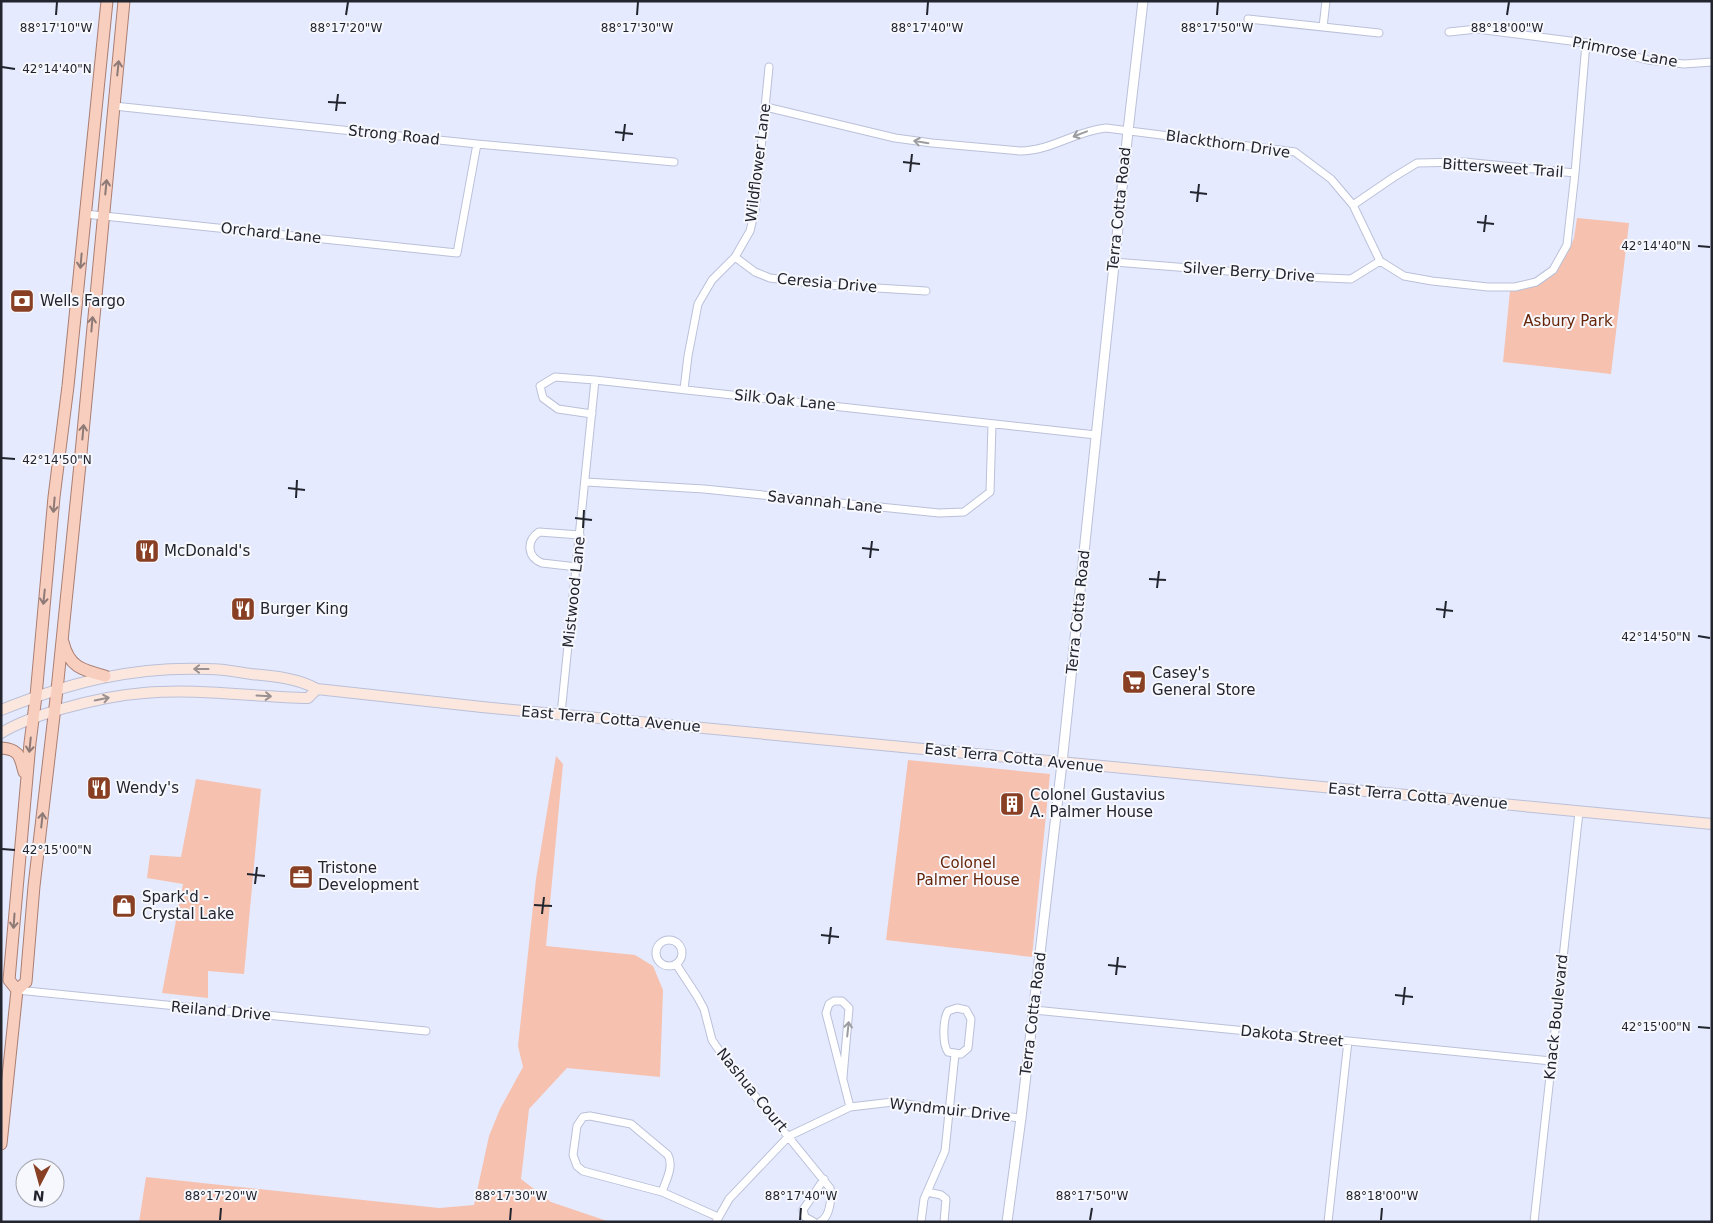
<svg xmlns="http://www.w3.org/2000/svg" width="1713" height="1223" font-family="'DejaVu Sans',sans-serif">
<style>
.green{fill:#f6c1ae}
.lines{fill:none;stroke-linecap:round;stroke-linejoin:round}
.minor-casing{stroke:#bac0d8;stroke-width:9}
.tertiary-casing{stroke:#bac0d8;stroke-width:11}
.secondary-casing{stroke:#bac0d8;stroke-width:12}
.primary-casing{stroke:#aa7e70;stroke-width:13}
.minor{stroke:#fff;stroke-width:7}
.tertiary{stroke:#fff;stroke-width:9}
.secondary{stroke:#fce7df;stroke-width:10}
.primary{stroke:#f8cebf;stroke-width:11}
.oneway{stroke:#8d7a76}
.oneway2{stroke:#9c9da1}
.oneway3{stroke:#9a908f}
.ticks{fill:none;stroke:#22252e;stroke-width:2}
.labels{text-anchor:middle;stroke-width:4;stroke-linejoin:round;paint-order:stroke}
.street-label{font-size:15px;fill:#22252e;stroke:#f7f8fd}
.poi-label{font-size:15px;fill:#22252e;stroke:#f7f8fd;text-anchor:start}
.park-label{font-size:15px;fill:#672509;stroke:#f7f8fd}
.ticks-label{font-size:12px;text-anchor:middle;fill:#22252e;stroke:#f7f8fd;stroke-width:4;stroke-linejoin:round;paint-order:stroke}
</style>
<rect width="100%" height="100%" fill="#e5eaff"/>
<path class="green" d="M1577 218 1629 223 1611 374 1503 362 1510 291 1538 284 1555 272 1568 252 1574 238Z
M556 756 563 764 546 946 635 955 653 966 663 990 660 1077 567 1068 529 1109 521 1179 551 1202 610 1222H139L146 1177 439 1208 474 1205 489 1136 500 1109 523 1067 518 1046 536 879Z
M908 760 1050 774 1032 957 886 940Z
M196 779 261 789 244 974 208 971V998L162 993 183 884 147 878 150 855 181 857Z"/>
<g class="lines">
<defs>
<path id="minor" d="M1248 19 1379 33
M1323 27 1326 1
M1449 32 1477 29 1586 43 1604 49 1648 60 1684 64 1712 62
M114 106 477 144 674 162
M766 107 895 138 932 143 1020 151C1051 151 1075 131 1106 128L1295 152 1331 179 1353 205 1380 261 1404 276 1432 281 1488 287H1515L1536 282 1553 270 1567 245 1575 173 1586 43
M1353 205 1394 177 1417 163 1464 162 1575 173
M85 214 457 253 477 144
M735 257 755 272 770 278 828 285 926 291
M1114 262 1303 277 1351 279 1380 261
M684 389 688 356 698 304 712 280 735 257 750 231 755 210 769 67
M592 414 558 409 543 398 540 386 555 377 595 380 1096 435
M586 482 704 489 939 513 964 512 990 492 992 424
M577 567 542 563C527 557 526 541 539 532L580 535
M561 714 595 380
M656 953a13 13 0 1 1 26 0a13 13 0 1 1-26 0Z
M676 964 697 996 704 1009 712 1040 725 1059 830 1188C832 1198 830 1217 820 1222
M17 990 426 1031
M957 1008 966 1010 971 1019 968 1048 961 1054 948 1052C942 1044 943 1019 948 1011Z
M1034 1010 1551 1061
M843 1077 849 1008 842 1001H834L829 1004 826 1013 850 1107
M590 1116 631 1124 668 1155C674 1167 666 1180 662 1192L583 1171 577 1166 573 1155 577 1126 583 1117Z
M662 1192 718 1217
M927 1192 941 1195 946 1199 944 1222
M716 1222 729 1199 789 1136 850 1107 893 1102 948 1110 1021 1118
M814 1222 805 1217 803 1210 824 1179
M921 1222 924 1199 945 1151 955 1054
M1328 1222 1348 1041
M1534 1222 1579 812"/>
<path id="tertiary" d="M1007 1222 1021 1118 1062 763 1128 131 1143 1"/>
<path id="secondary" d="M1 710C71 682 133 666 209 669 223 669 237 672 251 674 273 676 298 678 317 689L482 707 1712 824
M1 733C21 721 43 714 65 708 90 701 117 695 144 693 198 688 253 697 308 698L317 689"/>
<path id="primary" d="M63 642C69 667 82 670 105 676
M1 748C19 749 20 756 24 772
M17 990 9 980 30 743 36 696 54 497 68 386 107 1
M1 1144 17 990 26 982 34 886 57 690 80 464 124 1"/>
</defs>
<use href="#minor" class="minor-casing"/>
<use href="#tertiary" class="tertiary-casing"/>
<use href="#secondary" class="secondary-casing"/>
<use href="#primary" class="primary-casing"/>
<use href="#minor" class="minor"/>
<use href="#tertiary" class="tertiary"/>
<use href="#secondary" class="secondary"/>
<use href="#primary" class="primary"/>
</g>
<defs><path id="oneway-shaft" d="M-6 0H5M1.5-3L5.5 0L1.5 3" fill="none" stroke-width="1.6" stroke-linecap="round" stroke-linejoin="round" transform="scale(1.25)"/></defs>
<g class="oneway">
<use href="#oneway-shaft" transform="translate(118 68) rotate(-84)"/>
<use href="#oneway-shaft" transform="translate(106 187) rotate(-84)"/>
<use href="#oneway-shaft" transform="translate(81 261) rotate(95)"/>
<use href="#oneway-shaft" transform="translate(92 324) rotate(-85)"/>
<use href="#oneway-shaft" transform="translate(83 432) rotate(-85)"/>
<use href="#oneway-shaft" transform="translate(54 505) rotate(95)"/>
<use href="#oneway-shaft" transform="translate(44 597) rotate(96)"/>
<use href="#oneway-shaft" transform="translate(30 745) rotate(96)"/>
<use href="#oneway-shaft" transform="translate(42 820) rotate(-84)"/>
<use href="#oneway-shaft" transform="translate(14 921) rotate(94)"/>
</g>
<g class="oneway2">
<use href="#oneway-shaft" transform="translate(1080 134) rotate(159)"/>
<use href="#oneway-shaft" transform="translate(921 142) rotate(-171)"/>
<use href="#oneway-shaft" transform="translate(848 1029) rotate(-84)"/>
</g>
<g class="oneway3">
<use href="#oneway-shaft" transform="translate(201 669) rotate(180)"/>
<use href="#oneway-shaft" transform="translate(264 696) rotate(3)"/>
<use href="#oneway-shaft" transform="translate(102 699) rotate(-11)"/>
</g>
<path class="ticks" d="M56 15 57 2M346 15 348 2M637 15 638 2M927 15 928 2M1217 15 1218 2M1507 15 1509 2M2 67 15 69M328 102 346 103M336 111 338 94M615 132 633 134M623 141 625 124M903 162 920 164M910 172 912 154M1190 192 1207 194M1197 202 1199 184M1477 222 1494 224M1484 232 1486 215M1698 246 1710 247M2 458 15 459M288 488 305 490M296 498 297 480M575 518 592 520M583 528 584 510M862 548 879 550M870 558 872 541M1149 579 1166 580M1157 588 1159 571M1436 609 1453 611M1444 618 1446 601M1698 636 1710 638M2 849 15 850M247 874 265 876M255 884 257 867M534 905 552 906M542 914 544 897M821 935 839 937M829 944 831 927M1108 965 1126 967M1116 975 1118 957M1395 995 1413 997M1403 1005 1405 987M1698 1027 1710 1028M220 1220 221 1208M510 1220 511 1208M800 1220 801 1208M1090 1220 1092 1208M1381 1220 1382 1208"/>
<defs>
<symbol id="bank-square" viewBox="-11 -11 22 22"><rect x="-9" y="-9" width="18" height="18" rx="4" fill="#883f23" stroke="#f7f8fd"/><path d="M-6-4H6V4H-6ZM0-2.3a2.3 2.3 0 1 0 0 4.6a2.3 2.3 0 1 0 0-4.6Z" fill="#fff"/></symbol>
<symbol id="restaurant-square" viewBox="-11 -11 22 22"><rect x="-9" y="-9" width="18" height="18" rx="4" fill="#883f23" stroke="#f7f8fd"/><path d="M-5-6h1v4h1v-4h1v4h1v-4h1v5L-1.5 .5V6h-2V.5L-5-1ZM5-6V6H3V1.5H1.5Q1.5-4 5-6Z" fill="#fff"/></symbol>
<symbol id="supermarket-square" viewBox="-11 -11 22 22"><rect x="-9" y="-9" width="18" height="18" rx="4" fill="#883f23" stroke="#f7f8fd"/><path d="M-6-5.5h2.5l.6 2H6L4.5 2H-2.5L-4.4-4H-6ZM-1.5 3.2a1.3 1.3 0 1 0 .1 0ZM3 3.2a1.3 1.3 0 1 0 .1 0Z" fill="#fff"/></symbol>
<symbol id="building-square" viewBox="-11 -11 22 22"><rect x="-9" y="-9" width="18" height="18" rx="4" fill="#883f23" stroke="#f7f8fd"/><path d="M-4-6H4V6H1V3H-1V6H-4ZM-2.5-4.3h1.7v1.8h-1.7ZM.8-4.3h1.7v1.8H.8ZM-2.5-1h1.7V.8h-1.7ZM.8-1h1.7V.8H.8Z" fill="#fff"/></symbol>
<symbol id="office-square" viewBox="-11 -11 22 22"><rect x="-9" y="-9" width="18" height="18" rx="4" fill="#883f23" stroke="#f7f8fd"/><path d="M-6-3h4V-5.5h4V-3h4V5H-6ZM-1-4.5V-3h2v-1.5ZM-6 0V1H6V0Z" fill="#fff"/></symbol>
<symbol id="shop-square" viewBox="-11 -11 22 22"><rect x="-9" y="-9" width="18" height="18" rx="4" fill="#883f23" stroke="#f7f8fd"/><path d="M-5-2.5h2.3a2.7 3.5 0 0 1 5.4 0H5L5.5 6h-11ZM-1.5-2.5h3a1.5 2.3 0 0 0-3 0Z" fill="#fff"/></symbol>
</defs>
<g fill-rule="evenodd">
<use href="#bank-square" x="8" y="287" width="28" height="28"/>
<use href="#restaurant-square" x="133" y="537" width="28" height="28"/>
<use href="#restaurant-square" x="229" y="595" width="28" height="28"/>
<use href="#supermarket-square" x="1120" y="668" width="28" height="28"/>
<use href="#restaurant-square" x="85" y="774" width="28" height="28"/>
<use href="#building-square" x="998" y="790" width="28" height="28"/>
<use href="#office-square" x="287" y="863" width="28" height="28"/>
<use href="#shop-square" x="110" y="892" width="28" height="28"/>
</g>
<g class="labels">
<g class="street-label">
<text transform="translate(1625 52) rotate(11)" y="5">Primrose Lane</text>
<text transform="translate(394 135) rotate(6)" y="5">Strong Road</text>
<text transform="translate(1228 144) rotate(8)" y="5">Blackthorn Drive</text>
<text transform="translate(758 163) rotate(-83)" y="5">Wildflower Lane</text>
<text transform="translate(1503 168) rotate(4)" y="5">Bittersweet Trail</text>
<text transform="translate(1119 209) rotate(-84)" y="5">Terra Cotta Road</text>
<text transform="translate(271 233) rotate(6)" y="5">Orchard Lane</text>
<text transform="translate(1249 272) rotate(4)" y="5">Silver Berry Drive</text>
<text transform="translate(827 283) rotate(5)" y="5">Ceresia Drive</text>
<text transform="translate(785 400) rotate(6)" y="5">Silk Oak Lane</text>
<text transform="translate(825 502) rotate(6)" y="5">Savannah Lane</text>
<text transform="translate(574 592) rotate(-84)" y="5">Mistwood Lane</text>
<text transform="translate(1078 612) rotate(-84)" y="5">Terra Cotta Road</text>
<text transform="translate(611 719) rotate(5)" y="5">East Terra Cotta Avenue</text>
<text transform="translate(1014 758) rotate(6)" y="5">East Terra Cotta Avenue</text>
<text transform="translate(1418 796) rotate(5)" y="5">East Terra Cotta Avenue</text>
<text transform="translate(221 1011) rotate(5)" y="5">Reiland Drive</text>
<text transform="translate(1033 1014) rotate(-83)" y="5">Terra Cotta Road</text>
<text transform="translate(1556 1017) rotate(-84)" y="5">Knack Boulevard</text>
<text transform="translate(1292 1036) rotate(6)" y="5">Dakota Street</text>
<text transform="translate(752 1090) rotate(51)" y="5">Nashua Court</text>
<text transform="translate(950 1110) rotate(6)" y="5">Wyndmuir Drive</text>
</g>
<g class="poi-label">
<text x="40" y="306">Wells Fargo</text>
<text x="164" y="556">McDonald's</text>
<text x="260" y="614">Burger King</text>
<text x="1152" y="678">Casey's<tspan x="1152" dy="17">General Store</tspan></text>
<text x="116" y="793">Wendy's</text>
<text x="1030" y="800">Colonel Gustavius<tspan x="1030" dy="17">A. Palmer House</tspan></text>
<text x="318" y="873">Tristone<tspan x="318" dy="17">Development</tspan></text>
<text x="142" y="902">Spark'd -<tspan x="142" dy="17">Crystal Lake</tspan></text>
</g>
<g class="park-label">
<text x="1568" y="326">Asbury Park</text>
<text x="968" y="868">Colonel<tspan x="968" dy="17">Palmer House</tspan></text>
</g>
</g>
<g class="ticks-label">
<text x="56" y="32">88°17'10"W</text>
<text x="346" y="32">88°17'20"W</text>
<text x="637" y="32">88°17'30"W</text>
<text x="927" y="32">88°17'40"W</text>
<text x="1217" y="32">88°17'50"W</text>
<text x="1507" y="32">88°18'00"W</text>
<text x="57" y="73">42°14'40"N</text>
<text x="1656" y="250">42°14'40"N</text>
<text x="57" y="464">42°14'50"N</text>
<text x="1656" y="641">42°14'50"N</text>
<text x="57" y="854">42°15'00"N</text>
<text x="1656" y="1031">42°15'00"N</text>
<text x="221" y="1200">88°17'20"W</text>
<text x="511" y="1200">88°17'30"W</text>
<text x="801" y="1200">88°17'40"W</text>
<text x="1092" y="1200">88°17'50"W</text>
<text x="1382" y="1200">88°18'00"W</text>
</g>
<rect width="1713" height="1223" fill="none" stroke="#22252e" stroke-width="5"/>
<g transform="translate(40 1183) rotate(186)"><circle r="24" fill="#f7f8fd" stroke="#a2a4aa"/>
<path d="M0-4L9 19L0 12L-9 19Z" fill="#883f23"/>
<text y="-8" font-size="14" font-weight="bold" text-anchor="middle" fill="#22252e">N</text>
</g>
</svg>
